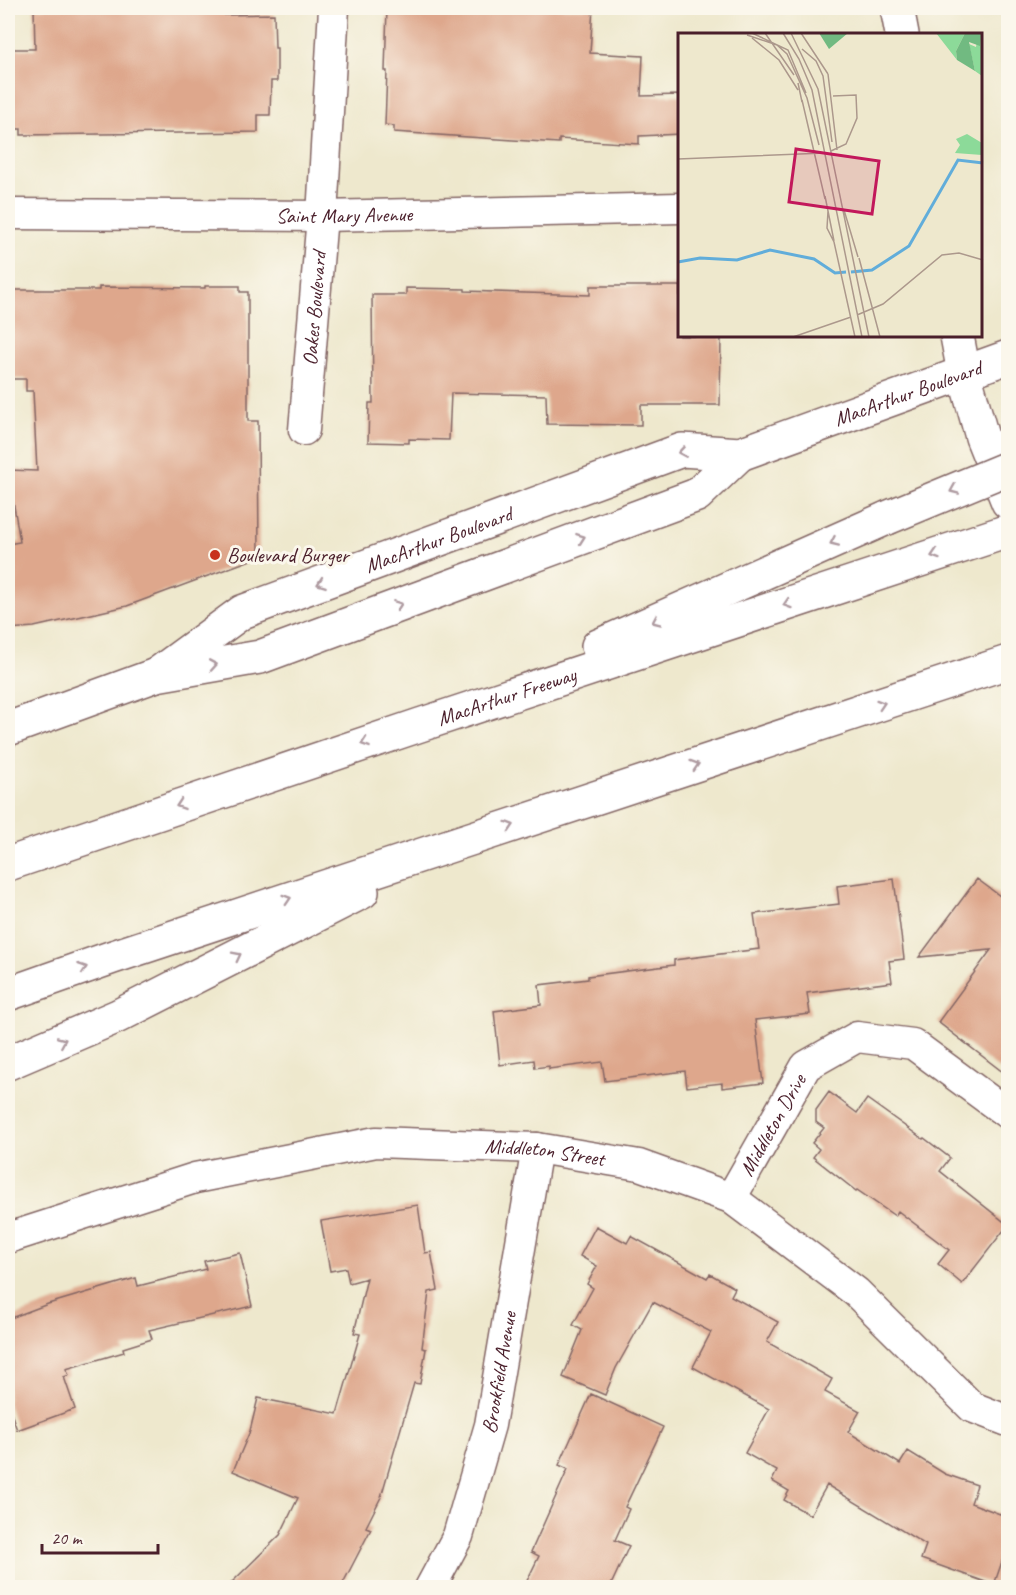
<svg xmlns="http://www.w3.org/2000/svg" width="1016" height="1595" font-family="Caveat,sans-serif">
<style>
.building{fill:#dea78c}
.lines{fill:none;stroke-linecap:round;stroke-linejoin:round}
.street-casing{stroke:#836564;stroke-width:33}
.secondary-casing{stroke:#836564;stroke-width:36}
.highway-casing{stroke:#836564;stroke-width:36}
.street{stroke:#fff;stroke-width:30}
.secondary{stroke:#fff;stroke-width:33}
.highway{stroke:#fff;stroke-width:33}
.highway-bridge-casing{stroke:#836564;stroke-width:36;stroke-linecap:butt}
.highway-bridge{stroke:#fff;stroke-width:33}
.oneway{stroke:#ae9aa0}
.poi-dot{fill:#c8321e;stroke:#fbf7ec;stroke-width:2}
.labels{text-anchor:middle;stroke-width:6;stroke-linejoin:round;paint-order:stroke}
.street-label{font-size:21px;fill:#4a1f2b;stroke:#fbf7ec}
.poi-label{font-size:21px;fill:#4a1f2b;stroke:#fbf7ec;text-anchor:start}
.inset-river{fill:none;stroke:#61adda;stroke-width:3}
.inset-road{fill:none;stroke:#ac988c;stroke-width:1.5}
.view{fill:#c2185b;fill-opacity:0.15;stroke:#c2185b;stroke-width:3}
.inset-edge{fill:none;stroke:#4a1f2b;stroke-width:3}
</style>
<rect width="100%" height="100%" fill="#fbf7ec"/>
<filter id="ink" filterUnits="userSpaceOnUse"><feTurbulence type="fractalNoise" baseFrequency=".0167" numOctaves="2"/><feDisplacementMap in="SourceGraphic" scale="12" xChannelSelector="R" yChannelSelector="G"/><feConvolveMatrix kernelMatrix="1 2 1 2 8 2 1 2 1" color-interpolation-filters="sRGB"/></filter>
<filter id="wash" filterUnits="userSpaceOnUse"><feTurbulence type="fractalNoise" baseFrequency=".008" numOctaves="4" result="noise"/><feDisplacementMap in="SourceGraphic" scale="24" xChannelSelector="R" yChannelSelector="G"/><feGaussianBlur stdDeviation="1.35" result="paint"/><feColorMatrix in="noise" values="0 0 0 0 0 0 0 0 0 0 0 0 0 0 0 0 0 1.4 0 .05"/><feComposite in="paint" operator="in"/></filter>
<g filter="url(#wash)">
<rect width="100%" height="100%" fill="#eee8cd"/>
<g id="blocks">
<path class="building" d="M34 8H225V15L274 14 275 48H277V81H271L270 115H258V132L21 135V129H8V49H35Z
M387 8H593L590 53 643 56 641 96 680 95V134L639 136V144L559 139V143L394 132V126L385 125 387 71H385Z
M205 286H240V292H248V421H258L259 557 127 606 34 627 8 629V544L20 542 8 470 37 471 33 391H26V379H8V290H99V287L205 288Z
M590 286H680V336H721L720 405H641V425L547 424 546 395 451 393 449 440 409 439V443L368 442 369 403H373L372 295H406V288L465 289V291L590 295Z
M894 879 904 959 889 961 892 982 807 993 810 1014 755 1020 763 1083 722 1088V1083L687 1087 685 1071 605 1081 602 1062 549 1069V1066L535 1068 534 1060 500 1065 494 1011 541 1005 539 985 588 979V976L674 965V960L759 949 754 914 839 904 837 886Z
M977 879 1008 902V1076L938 1022 991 950 919 957Z
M829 1092 857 1113 867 1099 923 1139 924 1138 950 1158 940 1171 1008 1225 962 1284 938 1264 949 1250 898 1211 895 1216 857 1190 856 1191 813 1157 819 1149 812 1143 824 1128 816 1122V1110Z
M418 1205 425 1253 431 1252 438 1290 429 1292 422 1348 426 1349 420 1384 414 1383 381 1497 366 1527 371 1529 341 1587H227L280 1535 298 1498 233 1471 250 1431 258 1398 337 1414 360 1334 354 1333 367 1278 349 1283 346 1268 330 1271 321 1221Z
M596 1226 627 1243 631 1236 707 1278 710 1274 735 1288 731 1296 778 1322 767 1342 832 1379 825 1392 860 1411 848 1432 900 1464 908 1451 945 1474 977 1485 971 1503 1008 1517V1544L994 1585 921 1559 926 1545 827 1485 810 1515 784 1500 789 1491 772 1481 777 1471 745 1453 769 1409 693 1367 711 1332 653 1302 616 1368 605 1395 563 1377 582 1330 573 1325 593 1288 587 1284 597 1266 580 1256Z
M240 1253 252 1306 149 1330 152 1339 123 1348 124 1352 66 1369 69 1375 64 1377 75 1409 17 1430 8 1404V1319L48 1304 136 1278 138 1286 206 1269 204 1261Z
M591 1394 663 1427 625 1507 629 1509 615 1540 629 1546 610 1587H524L539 1556 531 1552 568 1469 559 1465Z"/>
</g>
</g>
<g filter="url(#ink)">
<use href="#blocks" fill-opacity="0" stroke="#836564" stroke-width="1.5"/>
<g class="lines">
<defs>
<g id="street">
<path id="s1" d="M8 214 322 216 680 208"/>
<path id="s2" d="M304 430 322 216 334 8"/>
<path id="s3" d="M731 1198 806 1066 857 1037 913 1044 1008 1114"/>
<path id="s4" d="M8 1238 195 1178 376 1142 537 1148 639 1165 731 1198 856 1292 972 1407 1008 1421"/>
<path id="s5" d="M430 1588 458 1536 490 1425 537 1148"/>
</g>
<g id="secondary">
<path d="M897 8 902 34"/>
<path d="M957 336 964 373 982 437 1008 502"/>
<path id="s6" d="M156 675 242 612 682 450 740 454 1008 357"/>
<path d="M8 729 156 675 260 657 697 495 740 454"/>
</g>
<g id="highway">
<path d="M598 646 887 518"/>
<path id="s7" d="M8 864 420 725 1008 531"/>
<path d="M8 994 113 957 455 844 1008 662"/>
<path d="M8 1063 118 1016 362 892"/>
</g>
</defs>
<use href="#street" class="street-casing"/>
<use href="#secondary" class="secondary-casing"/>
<use href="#highway" class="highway-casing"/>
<use href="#street" class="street"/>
<use href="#secondary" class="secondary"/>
<use href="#highway" class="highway"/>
<defs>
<path id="highway-bridge" d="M887 518 1008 468"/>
</defs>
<use href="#highway-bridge" class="highway-bridge-casing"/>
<use href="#highway-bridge" class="highway-bridge"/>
</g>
<defs><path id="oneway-chevron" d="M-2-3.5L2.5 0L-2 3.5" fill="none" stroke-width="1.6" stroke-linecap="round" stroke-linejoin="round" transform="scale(1.5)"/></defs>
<g class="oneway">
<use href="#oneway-chevron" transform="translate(682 452) rotate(171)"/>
<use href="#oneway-chevron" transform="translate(954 490) rotate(157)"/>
<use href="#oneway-chevron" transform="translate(581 538) rotate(-20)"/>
<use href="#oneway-chevron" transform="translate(834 542) rotate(156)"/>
<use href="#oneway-chevron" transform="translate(935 555) rotate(162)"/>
<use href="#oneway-chevron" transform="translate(321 583) rotate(160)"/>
<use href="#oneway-chevron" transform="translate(787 604) rotate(162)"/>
<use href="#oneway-chevron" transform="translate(398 605) rotate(-20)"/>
<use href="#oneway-chevron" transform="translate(656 621) rotate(156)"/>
<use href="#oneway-chevron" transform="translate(213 665) rotate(-10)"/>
<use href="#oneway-chevron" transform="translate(881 704) rotate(-18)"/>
<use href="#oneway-chevron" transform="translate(365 743) rotate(161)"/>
<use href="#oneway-chevron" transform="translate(695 765) rotate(-18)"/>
<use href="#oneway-chevron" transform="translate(180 805) rotate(161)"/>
<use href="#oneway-chevron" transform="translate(510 826) rotate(-18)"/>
<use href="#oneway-chevron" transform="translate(287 899) rotate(-18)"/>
<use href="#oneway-chevron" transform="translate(237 956) rotate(-27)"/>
<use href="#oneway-chevron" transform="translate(83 968) rotate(-19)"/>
<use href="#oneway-chevron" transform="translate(62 1041) rotate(-23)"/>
</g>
</g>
<circle class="poi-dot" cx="215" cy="555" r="6"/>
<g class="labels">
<g class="street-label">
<text dy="7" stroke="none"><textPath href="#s1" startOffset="336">Saint Mary Avenue</textPath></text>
<text dy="7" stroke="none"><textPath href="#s2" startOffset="122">Oakes Boulevard</textPath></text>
<text dy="7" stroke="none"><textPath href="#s6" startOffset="812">MacArthur Boulevard</textPath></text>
<text dy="7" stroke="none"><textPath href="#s6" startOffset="316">MacArthur Boulevard</textPath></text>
<text dy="7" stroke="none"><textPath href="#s7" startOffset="526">MacArthur Freeway</textPath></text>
<text dy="7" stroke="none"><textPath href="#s3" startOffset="84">Middleton Drive</textPath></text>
<text dy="7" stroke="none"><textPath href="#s4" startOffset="550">Middleton Street</textPath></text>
<text dy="7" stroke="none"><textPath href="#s5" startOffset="228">Brookfield Avenue</textPath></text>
</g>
<g class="poi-label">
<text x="227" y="562">Boulevard Burger</text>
</g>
</g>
<g transform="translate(678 33)">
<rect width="304" height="304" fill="#eee8cd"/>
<path d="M258 0H287L278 18 279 27ZM304 0V43L297 38 291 11 298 14 300 2ZM289 101 304 110V122L277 120 282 112 278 106Z" fill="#8cda99"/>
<path d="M141 0 156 1 170 0 151 16ZM287 0H303L302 13 291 9 297 38 279 27 278 18Z" fill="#71ba81"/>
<path class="inset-river" d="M0 229 22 225 59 227 92 217 136 226 157 240 168 239M173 239 194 237 231 213 280 127 305 130"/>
<path class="inset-road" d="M74 0 110 17 128 60M87 0 116 42M105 0 121 26 134 57 184 304M113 0 140 56 191 304M123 0 150 41M69 2 99 12 109 21 129 65 141 112M74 5 101 27 120 57M124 16 138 28 145 43 154 109M150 41 159 117M120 50 124 69M124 67 147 166M153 118 168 111 179 85 178 62 155 63M0 126 147 120M147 163 156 208M166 177 180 224M150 178 149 195 156 209 177 304M181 225 202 304M179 282 205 271 264 222 281 220 305 227M115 304 173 284"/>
<path class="view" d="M118 116 201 128 194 181 111 169Z"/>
<rect width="304" height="304" class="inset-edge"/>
</g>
<rect width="1016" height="1595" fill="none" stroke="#fbf7ec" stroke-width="30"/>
<path d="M42 1544v9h116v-9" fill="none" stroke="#4a1f2b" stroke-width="3"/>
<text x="51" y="1544" font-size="18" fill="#4a1f2b" stroke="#fbf7ec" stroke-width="4.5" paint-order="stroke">20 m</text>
</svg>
